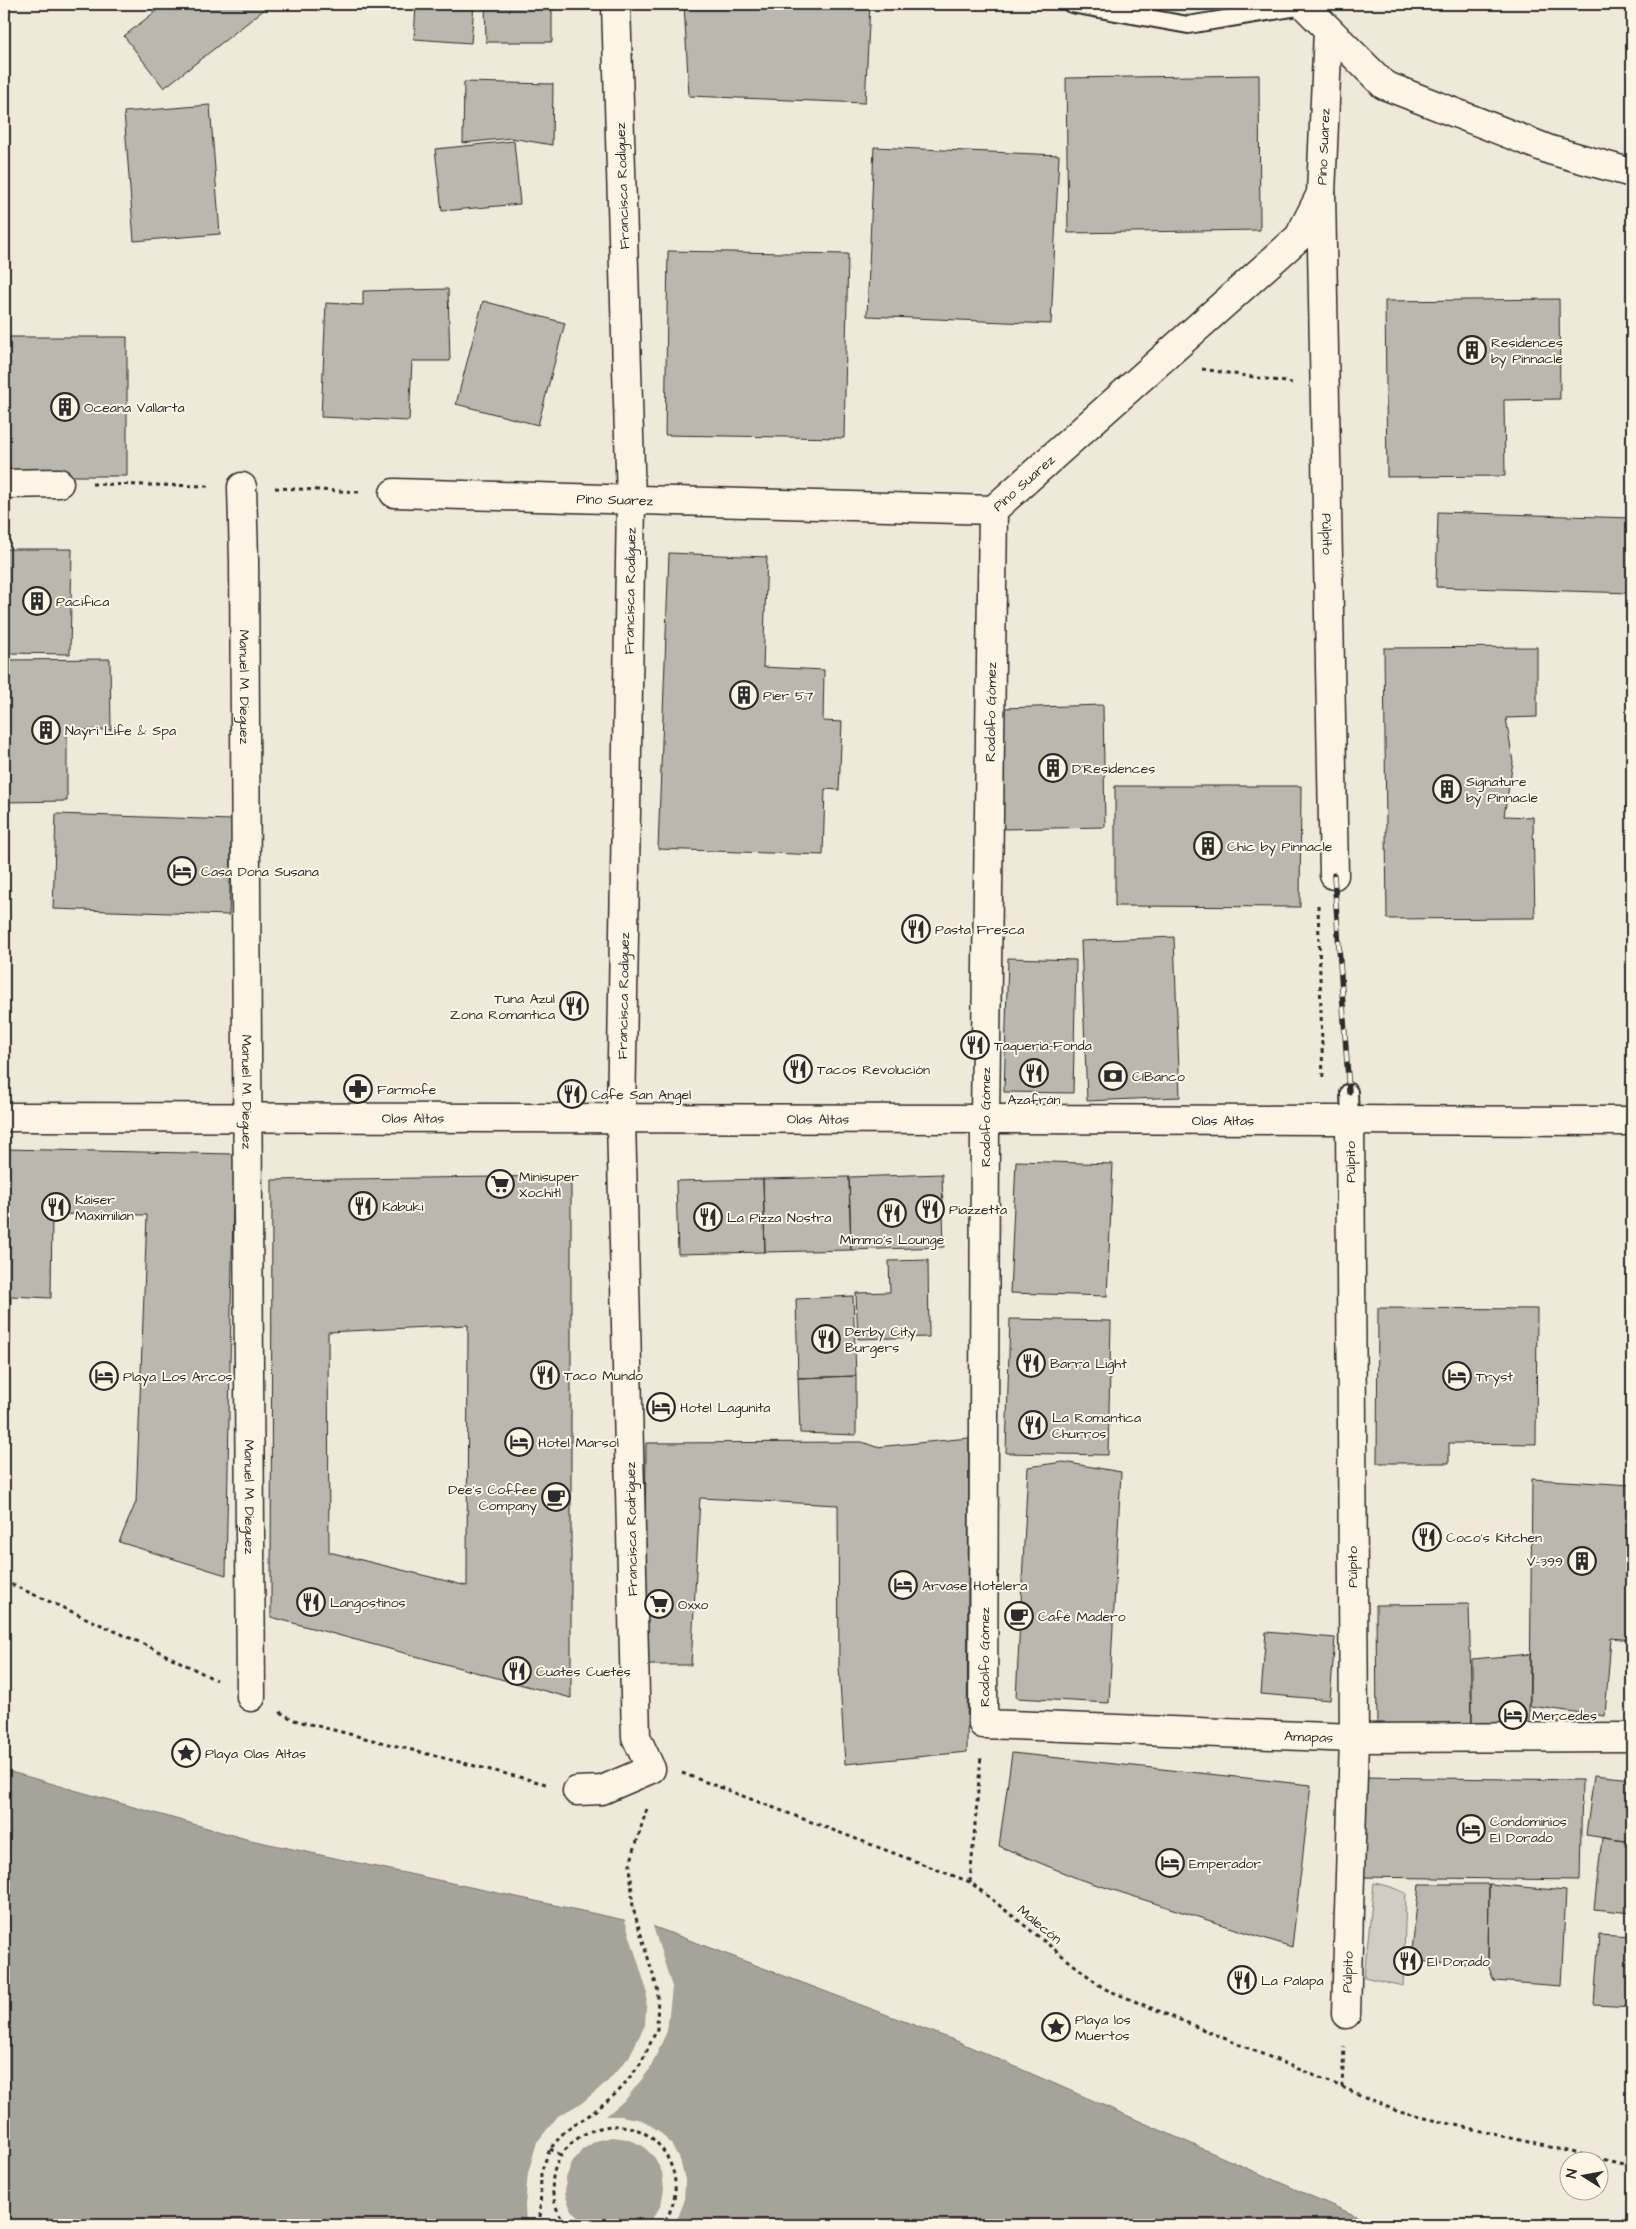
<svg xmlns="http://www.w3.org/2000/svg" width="1636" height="2229" font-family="'Architects Daughter',sans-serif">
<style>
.green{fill:#d2cdc0;stroke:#7e7c76}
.water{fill:#a6a399;stroke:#75736d}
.pier{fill:#efe9da}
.building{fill:#bcb7ac;stroke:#2b2b2b;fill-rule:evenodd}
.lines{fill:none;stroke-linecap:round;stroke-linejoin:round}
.lane-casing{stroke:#2b2b2b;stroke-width:20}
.street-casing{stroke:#2b2b2b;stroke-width:31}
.secondary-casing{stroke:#2b2b2b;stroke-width:31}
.primary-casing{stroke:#2b2b2b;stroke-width:31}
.path{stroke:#2b2b2b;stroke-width:3;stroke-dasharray:4 4;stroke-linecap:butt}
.lane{stroke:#fcf5e5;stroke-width:16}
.street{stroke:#fcf5e5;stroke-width:28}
.secondary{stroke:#fcf5e5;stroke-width:28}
.primary{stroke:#fcf5e5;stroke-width:28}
.rail-casing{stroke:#2b2b2b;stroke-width:5.5}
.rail{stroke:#fcf5e5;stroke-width:4;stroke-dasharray:11;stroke-linecap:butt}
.labels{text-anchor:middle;stroke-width:4;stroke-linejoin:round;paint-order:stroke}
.street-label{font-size:14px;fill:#2b2b2b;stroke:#fcf5e5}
.poi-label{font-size:14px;fill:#2b2b2b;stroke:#fcf5e5;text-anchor:start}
</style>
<rect width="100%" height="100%" fill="#efe9da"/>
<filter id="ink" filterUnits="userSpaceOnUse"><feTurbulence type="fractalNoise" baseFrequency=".02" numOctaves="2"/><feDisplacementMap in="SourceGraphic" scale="10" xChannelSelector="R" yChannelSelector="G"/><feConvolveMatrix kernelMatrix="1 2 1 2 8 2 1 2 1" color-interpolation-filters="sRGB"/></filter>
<g filter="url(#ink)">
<path class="green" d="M1374 1883 1388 1886 1406 1893 1403 1986 1364 1977Z"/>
<path class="water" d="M4 1770 246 1839 652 1926 959 2042 1377 2225H4Z"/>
<path class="pier" d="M624 1917 652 1923 672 1987 667 2031 650 2069 626 2099 606 2116H621L642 2120 659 2131 671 2144 680 2160 685 2180 684 2202 675 2225H645L652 2219 661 2205 664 2189 662 2172 655 2158 643 2146 628 2139 612 2137 596 2141 582 2150 572 2163 566 2178 565 2194 571 2210 585 2225H526L525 2206 528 2173 537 2142 558 2116 583 2102 608 2081 629 2057 645 2025 647 1991Z"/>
<path class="building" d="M165 4H261L265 9 164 88 124 36Z
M416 4H474L471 43 414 39Z
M485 4H552V42H486Z
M684 4H870L865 103 689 96Z
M1259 75 1260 230 1068 233 1066 78Z
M464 82 553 84 552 145 511 138 463 143Z
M210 105 220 234 134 241 124 112Z
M514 141 520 204 442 211 435 149Z
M874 147 1059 155 1051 324 867 316Z
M668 251 848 254 844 438 665 435Z
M448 289 450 361H412L409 421 321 417 326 303 363 305V291Z
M1559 299 1560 399 1504 400 1505 476 1387 477 1385 301Z
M483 301 565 323 538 425 456 404Z
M4 337H127V476H4Z
M1438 512 1632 518V593L1436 587Z
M4 549H72L70 654 4 653Z
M669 553 767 557 763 667 824 670 823 721 842 722 839 790 825 789 823 855 658 849Z
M1537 647V717L1506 718 1513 762 1504 816 1533 817 1535 918 1387 919 1384 648Z
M110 659 111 730H67V801L4 802V660Z
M1103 705 1105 827 1003 829 1001 708Z
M1115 786H1301L1300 907 1115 906Z
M56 814 232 820 229 915 53 909Z
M1174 937 1180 1097 1087 1101 1081 941Z
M1008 958 1076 960 1073 1093 1004 1092Z
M4 1149 234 1154 226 1575 119 1542 136 1502 147 1215 52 1214 51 1298 11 1296 7 1443 4 1442Z
M1016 1161 1113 1164 1107 1296 1010 1293Z
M942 1174 944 1247 851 1250 849 1177Z
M571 1176V1698L271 1617 272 1180ZM468 1325 467 1586 329 1552 328 1332Z
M849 1177 851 1250 765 1252 763 1179Z
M763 1179 765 1252 678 1254 676 1181Z
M928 1260 929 1337 858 1339 856 1293 890 1292 889 1261Z
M853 1296 856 1376 798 1378 796 1299Z
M1378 1308 1537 1309 1536 1444 1449 1443V1463H1377Z
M1010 1319 1111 1321 1108 1455 1006 1453Z
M856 1376V1435L800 1433 798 1378Z
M969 1438 967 1752 845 1764 839 1667 838 1505 700 1498 691 1665H644L646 1443 862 1442 876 1447Z
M1063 1462 1121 1472 1109 1703 1016 1698 1028 1467Z
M1532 1479 1632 1485V1640L1611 1638 1605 1716 1530 1706Z
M1469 1604 1472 1726 1377 1733 1376 1605Z
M1266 1632 1335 1638 1330 1700 1261 1694Z
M1530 1654 1529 1722 1472 1726V1659Z
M1012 1753 1311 1785 1292 1947 1079 1879 999 1846Z
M1594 1775 1632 1779V1842L1586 1835Z
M1361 1777 1582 1780 1580 1880 1360 1877Z
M1602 1838 1632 1842V1913L1594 1909Z
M1419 1884H1489L1488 1965 1411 1961Z
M1489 1884 1566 1891 1561 1986 1494 1981 1488 1965Z
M1599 1935 1632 1937V2007L1594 2005Z"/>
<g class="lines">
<defs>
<path id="lane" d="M1071 4 1188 25 1304 6
M1349 1092 1350 1120"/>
<g id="street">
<path id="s1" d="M1321 194 1334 875"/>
<path d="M4 484 59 483"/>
<path id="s2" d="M242 487 244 560 251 1697"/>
<path id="s3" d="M394 493 993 510"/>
<path id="s4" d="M1632 1121 985 1119 983 1724 1354 1738 1632 1737"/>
<path id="s5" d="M577 1791 602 1790 651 1769 636 1737 621 1119 631 501 616 4"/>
<path id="s6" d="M1346 2014 1354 1738 1350 1120"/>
</g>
<g id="secondary">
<path id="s7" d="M4 1117 985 1119 993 510 1299 237 1321 194 1328 30"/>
</g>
<path id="primary" d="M1303 4 1384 85 1550 150 1632 173"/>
</defs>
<use href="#lane" class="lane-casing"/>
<use href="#street" class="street-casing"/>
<use href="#secondary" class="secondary-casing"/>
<use href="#primary" class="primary-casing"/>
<path class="path" d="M1202 369 1292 383
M92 484 209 486
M275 488 361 492
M1318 905 1323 1081
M4 1581 150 1647 216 1680
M280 1712 294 1720 546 1784
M682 1773 970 1882 1103 1988 1342 2087 1344 2047
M970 1882 981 1756
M1342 2087 1399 2112 1632 2166
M550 2149 561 2155
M540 2225 541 2172 550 2149 565 2131 591 2114 618 2092 641 2063 657 2029 658 1991 633 1908 630 1864 647 1808
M565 2225C512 2141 641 2082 672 2168 679 2188 674 2209 662 2225"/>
<use href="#lane" class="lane"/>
<use href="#street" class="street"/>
<use href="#secondary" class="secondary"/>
<use href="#primary" class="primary"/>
<defs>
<path id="rail" d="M1334 875 1349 1092"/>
</defs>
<use href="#rail" class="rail-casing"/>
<use href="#rail" class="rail"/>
</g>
</g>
<defs>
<symbol id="building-ring" viewBox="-11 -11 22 22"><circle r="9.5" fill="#fcf5e5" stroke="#2b2b2b" stroke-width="1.5"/><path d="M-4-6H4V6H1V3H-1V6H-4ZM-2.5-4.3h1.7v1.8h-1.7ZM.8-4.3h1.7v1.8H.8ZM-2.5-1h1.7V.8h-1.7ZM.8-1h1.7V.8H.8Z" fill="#2b2b2b"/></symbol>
<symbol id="hotel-ring" viewBox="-11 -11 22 22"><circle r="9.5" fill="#fcf5e5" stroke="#2b2b2b" stroke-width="1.5"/><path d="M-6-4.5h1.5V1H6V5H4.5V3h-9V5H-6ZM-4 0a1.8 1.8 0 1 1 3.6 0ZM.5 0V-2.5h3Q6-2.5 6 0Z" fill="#2b2b2b"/></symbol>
<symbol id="restaurant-ring" viewBox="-11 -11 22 22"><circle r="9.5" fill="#fcf5e5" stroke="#2b2b2b" stroke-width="1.5"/><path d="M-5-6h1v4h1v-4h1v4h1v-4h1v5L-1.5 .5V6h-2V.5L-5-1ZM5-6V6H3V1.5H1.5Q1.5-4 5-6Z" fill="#2b2b2b"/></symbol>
<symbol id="bank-ring" viewBox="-11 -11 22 22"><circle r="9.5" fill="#fcf5e5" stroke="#2b2b2b" stroke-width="1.5"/><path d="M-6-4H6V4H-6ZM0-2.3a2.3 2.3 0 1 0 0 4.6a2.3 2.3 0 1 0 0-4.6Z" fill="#2b2b2b"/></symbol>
<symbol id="pharmacy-ring" viewBox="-11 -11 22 22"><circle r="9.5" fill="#fcf5e5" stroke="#2b2b2b" stroke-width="1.5"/><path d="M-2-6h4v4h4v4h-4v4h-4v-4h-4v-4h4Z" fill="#2b2b2b"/></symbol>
<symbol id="supermarket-ring" viewBox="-11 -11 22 22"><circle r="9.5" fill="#fcf5e5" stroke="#2b2b2b" stroke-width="1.5"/><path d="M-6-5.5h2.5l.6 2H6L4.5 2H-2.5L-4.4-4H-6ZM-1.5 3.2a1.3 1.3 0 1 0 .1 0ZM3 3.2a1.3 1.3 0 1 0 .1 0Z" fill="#2b2b2b"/></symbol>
<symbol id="cafe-ring" viewBox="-11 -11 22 22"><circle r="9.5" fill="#fcf5e5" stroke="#2b2b2b" stroke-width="1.5"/><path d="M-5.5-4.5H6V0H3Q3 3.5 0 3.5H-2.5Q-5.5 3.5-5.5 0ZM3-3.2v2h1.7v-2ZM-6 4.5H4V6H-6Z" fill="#2b2b2b"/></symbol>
<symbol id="sight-ring" viewBox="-11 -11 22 22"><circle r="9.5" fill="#fcf5e5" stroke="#2b2b2b" stroke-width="1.5"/><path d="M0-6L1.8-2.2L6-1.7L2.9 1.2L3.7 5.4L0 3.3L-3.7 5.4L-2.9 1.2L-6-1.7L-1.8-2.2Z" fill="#2b2b2b"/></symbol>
</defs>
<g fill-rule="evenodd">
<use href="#building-ring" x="1456" y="334" width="32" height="32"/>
<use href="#building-ring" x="49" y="391" width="32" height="32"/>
<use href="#building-ring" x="21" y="585" width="32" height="32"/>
<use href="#building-ring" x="728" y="679" width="32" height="32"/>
<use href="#building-ring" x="30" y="714" width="32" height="32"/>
<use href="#building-ring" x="1037" y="752" width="32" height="32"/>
<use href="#building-ring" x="1431" y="773" width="32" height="32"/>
<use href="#building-ring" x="1192" y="830" width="32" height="32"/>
<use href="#hotel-ring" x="166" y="855" width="32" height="32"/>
<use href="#restaurant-ring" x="900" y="913" width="32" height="32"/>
<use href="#restaurant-ring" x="558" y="990" width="32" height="32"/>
<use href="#restaurant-ring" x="959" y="1029" width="32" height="32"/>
<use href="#restaurant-ring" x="782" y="1053" width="32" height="32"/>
<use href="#restaurant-ring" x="1018" y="1057" width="32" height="32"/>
<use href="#bank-ring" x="1097" y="1060" width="32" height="32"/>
<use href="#pharmacy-ring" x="342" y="1073" width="32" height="32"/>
<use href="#restaurant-ring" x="556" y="1078" width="32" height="32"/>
<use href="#supermarket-ring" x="484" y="1168" width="32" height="32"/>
<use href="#restaurant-ring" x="347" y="1190" width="32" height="32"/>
<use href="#restaurant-ring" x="40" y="1191" width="32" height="32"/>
<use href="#restaurant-ring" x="914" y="1193" width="32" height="32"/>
<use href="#restaurant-ring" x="876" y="1197" width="32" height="32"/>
<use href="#restaurant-ring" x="692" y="1201" width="32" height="32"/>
<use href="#restaurant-ring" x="810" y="1323" width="32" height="32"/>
<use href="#restaurant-ring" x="1015" y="1347" width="32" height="32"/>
<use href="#restaurant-ring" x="529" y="1359" width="32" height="32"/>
<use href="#hotel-ring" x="88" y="1360" width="32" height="32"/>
<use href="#hotel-ring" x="1441" y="1360" width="32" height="32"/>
<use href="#hotel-ring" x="645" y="1391" width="32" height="32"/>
<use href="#restaurant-ring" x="1017" y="1409" width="32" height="32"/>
<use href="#hotel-ring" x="503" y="1426" width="32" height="32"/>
<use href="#cafe-ring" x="540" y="1481" width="32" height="32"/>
<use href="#restaurant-ring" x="1411" y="1521" width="32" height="32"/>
<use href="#building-ring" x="1566" y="1545" width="32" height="32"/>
<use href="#hotel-ring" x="887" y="1569" width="32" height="32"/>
<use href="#restaurant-ring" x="295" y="1586" width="32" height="32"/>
<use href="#supermarket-ring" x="643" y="1588" width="32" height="32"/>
<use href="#cafe-ring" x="1003" y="1600" width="32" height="32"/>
<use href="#restaurant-ring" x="501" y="1655" width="32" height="32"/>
<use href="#hotel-ring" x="1497" y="1699" width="32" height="32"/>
<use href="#sight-ring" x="170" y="1737" width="32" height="32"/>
<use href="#hotel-ring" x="1455" y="1813" width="32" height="32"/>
<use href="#hotel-ring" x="1154" y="1847" width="32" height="32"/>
<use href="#restaurant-ring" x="1392" y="1945" width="32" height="32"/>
<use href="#restaurant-ring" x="1226" y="1964" width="32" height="32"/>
<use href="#sight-ring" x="1040" y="2011" width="32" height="32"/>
</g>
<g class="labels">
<g class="street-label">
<text dy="5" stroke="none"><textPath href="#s7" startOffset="2096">Pino Suarez</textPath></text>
<text transform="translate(622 186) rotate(-92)" y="5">Francisca Rodiguez</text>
<text dy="5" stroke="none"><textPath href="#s7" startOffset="1631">Pino Suarez</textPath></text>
<text dy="5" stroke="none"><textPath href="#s3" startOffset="221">Pino Suarez</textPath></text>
<text dy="5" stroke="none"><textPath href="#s1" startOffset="340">Púlpito</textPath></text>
<text dy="5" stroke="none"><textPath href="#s5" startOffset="1260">Francisca Rodiguez</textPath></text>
<text dy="5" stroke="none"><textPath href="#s2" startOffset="200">Manuel M. Dieguez</textPath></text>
<text dy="5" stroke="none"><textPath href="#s7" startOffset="1388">Rodolfo Gómez</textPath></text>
<text dy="5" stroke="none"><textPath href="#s5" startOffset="855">Francisca Rodiguez</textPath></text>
<text dy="5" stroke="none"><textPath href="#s2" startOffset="605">Manuel M. Dieguez</textPath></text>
<text transform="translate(985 1117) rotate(-90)" y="5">Rodolfo Gómez</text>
<text dy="5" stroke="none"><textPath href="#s7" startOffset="409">Olas Altas</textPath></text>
<text dy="5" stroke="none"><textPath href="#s7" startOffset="814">Olas Altas</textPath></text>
<text x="1223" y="1125">Olas Altas</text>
<text transform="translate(1350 1162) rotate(-90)" y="5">Púlpito</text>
<text dy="5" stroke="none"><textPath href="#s2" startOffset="1010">Manuel M. Dieguez</textPath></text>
<text transform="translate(631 1529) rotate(-91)" y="5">Francisca Rodríguez</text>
<text transform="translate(1352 1567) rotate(-90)" y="5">Púlpito</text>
<text transform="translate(984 1657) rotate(-90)" y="5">Rodolfo Gómez</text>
<text dy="5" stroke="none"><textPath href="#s4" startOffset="1578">Amapas</textPath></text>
<text transform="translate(1040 1924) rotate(39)" y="5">Malecón</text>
<text dy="5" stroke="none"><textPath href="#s6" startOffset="42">Púlpito</textPath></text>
</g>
<g class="poi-label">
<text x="1491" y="347">Residences<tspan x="1491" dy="16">by Pinnacle</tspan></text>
<text x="84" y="412">Oceana Vallarta</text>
<text x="56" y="606">Pacifica</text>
<text x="763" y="700">Pier 57</text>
<text x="65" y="735">Nayri Life &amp; Spa</text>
<text x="1072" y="773">D'Residences</text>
<text x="1466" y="786">Signature<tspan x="1466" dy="16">by Pinnacle</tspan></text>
<text x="1227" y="851">Chic by Pinnacle</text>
<text x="201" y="876">Casa Dona Susana</text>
<text x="935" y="934">Pasta Fresca</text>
<text x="555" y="1003" text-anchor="end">Tuna Azul<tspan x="555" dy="16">Zona Romantica</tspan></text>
<text x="994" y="1050">Taqueria-Fonda</text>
<text x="817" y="1074">Tacos Revolución</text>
<text x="1132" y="1081">CIBanco</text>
<text x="377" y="1094">Farmofe</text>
<text x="591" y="1099">Cafe San Angel</text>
<text x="1034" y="1104" text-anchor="middle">Azafrán</text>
<text x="519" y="1181">Minisuper<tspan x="519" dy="16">Xochitl</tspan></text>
<text x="75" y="1204">Kaiser<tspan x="75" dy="16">Maximilian</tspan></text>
<text x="382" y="1211">Kabuki</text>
<text x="949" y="1214">Piazzetta</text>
<text x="727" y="1222">La Pizza Nostra</text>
<text x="892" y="1244" text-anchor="middle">Mimmo's Lounge</text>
<text x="845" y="1336">Derby City<tspan x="845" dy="16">Burgers</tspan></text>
<text x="1050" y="1368">Barra Light</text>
<text x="564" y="1380">Taco Mundo</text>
<text x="123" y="1381">Playa Los Arcos</text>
<text x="1476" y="1381">Tryst</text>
<text x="680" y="1412">Hotel Lagunita</text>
<text x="1052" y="1422">La Romantica<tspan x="1052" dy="16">Churros</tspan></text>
<text x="538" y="1447">Hotel Marsol</text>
<text x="537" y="1494" text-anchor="end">Dee's Coffee<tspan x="537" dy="16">Company</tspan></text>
<text x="1446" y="1542">Coco's Kitchen</text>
<text x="1563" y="1566" text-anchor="end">V-399</text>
<text x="922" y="1590">Arvase Hotelera</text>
<text x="330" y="1607">Langostinos</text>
<text x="678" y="1609">Oxxo</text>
<text x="1038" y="1621">Café Madero</text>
<text x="536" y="1676">Cuates Cuetes</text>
<text x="1532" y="1720">Mercedes</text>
<text x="205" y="1758">Playa Olas Altas</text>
<text x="1490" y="1826">Condominios<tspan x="1490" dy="16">El Dorado</tspan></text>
<text x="1189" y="1868">Emperador</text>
<text x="1427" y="1966">El Dorado</text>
<text x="1261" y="1985">La Palapa</text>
<text x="1075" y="2024">Playa los<tspan x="1075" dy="16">Muertos</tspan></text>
</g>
</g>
<rect width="1636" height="2229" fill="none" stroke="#fcf5e5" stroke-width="20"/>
<rect x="10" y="10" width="1616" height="2209" fill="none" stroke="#2b2b2b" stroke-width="2" filter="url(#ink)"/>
<g transform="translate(1584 2176) rotate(281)"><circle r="24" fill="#fcf5e5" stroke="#a8a49b"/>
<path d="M0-4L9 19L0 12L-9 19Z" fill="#2b2b2b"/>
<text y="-8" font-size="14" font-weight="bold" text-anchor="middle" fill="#2b2b2b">N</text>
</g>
</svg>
